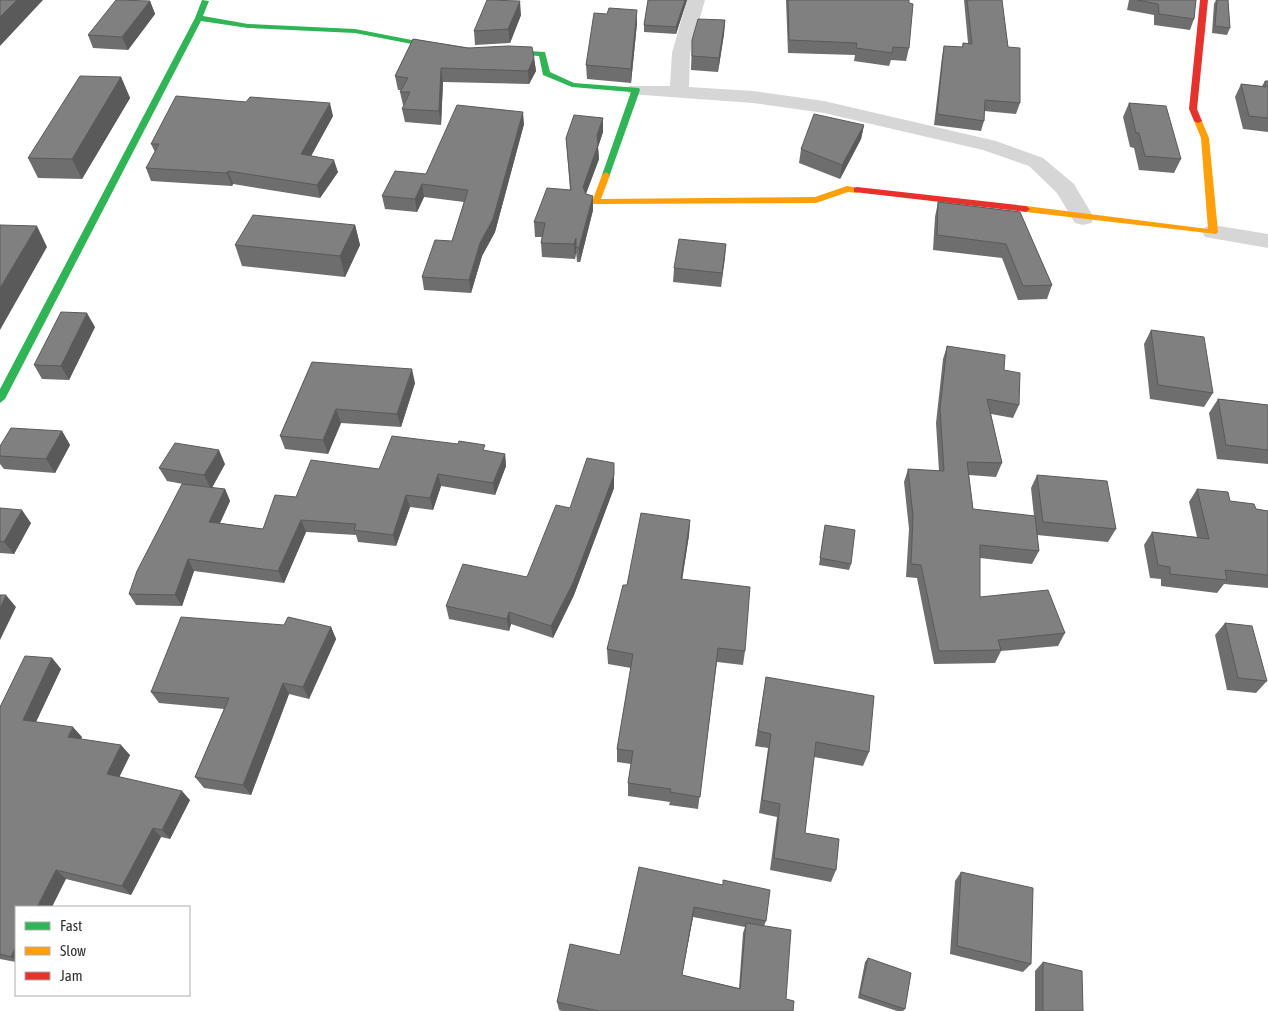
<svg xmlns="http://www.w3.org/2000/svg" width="1268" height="1011" font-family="'Asap Condensed',sans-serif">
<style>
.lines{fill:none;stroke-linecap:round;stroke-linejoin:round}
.street{fill:#d6d6d6;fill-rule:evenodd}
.fast{fill:#30b455;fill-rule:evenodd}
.slow{fill:#ff9f0a;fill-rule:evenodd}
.jam{fill:#e5322d;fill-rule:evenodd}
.wall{fill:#6e6e6e;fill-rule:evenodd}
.shaded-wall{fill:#5a5a5a}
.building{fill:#808080;stroke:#5a5a5a}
</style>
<rect width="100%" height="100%" fill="#fff"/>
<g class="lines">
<path class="street" d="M687 0H705L690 53 689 87 753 91 824 101 996 141 1043 158 1074 184 1094 218 1091 223 1083 225 1075 223 1057 193 1029 166 983 150 824 113 753 103 629 94 626 90 629 86H670L672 53Z
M1213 225 1268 234V248L1205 237 1202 232 1205 227Z"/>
<path class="fast" d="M202 0 209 1 203 16 248 24 355 29 448 47 452 49 448 51 355 33 248 28 201 21 5 399 0 403V389L195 18Z
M493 49 545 52 550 72 574 83 639 88 640 90 609 177H603L602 175 631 92 572 87 543 75 539 56 496 53H493Z"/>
<path class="slow" d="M1195 119H1201L1209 138 1218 232 1216 234 1026 212 1022 209 1026 206 1208 229 1201 138 1194 121Z
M606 172 610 175 601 199 815 197 847 186 860 188 861 190 857 193 848 192 816 203 593 204 592 202 602 175Z"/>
<path class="jam" d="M1200 0H1208L1197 109 1202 121 1198 123 1194 121 1189 109Z
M857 187 1026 206 1030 209 1026 212 854 192V188Z"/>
</g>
<path class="wall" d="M648 0H687L676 34 644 32V25Z
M786 0H909V48L906 61 891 60 889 66 854 61 855 55 788 53Z
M964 0H1002L1008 47 1020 103 1016 114 984 111V121L981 131 934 125 942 57 944 46 962 47 963 43H968Z
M1129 0H1196L1194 19 1190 30 1154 25V15L1127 10Z
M1216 0H1228L1230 28 1227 35 1212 33 1214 4Z
M150 1 155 14 128 50 93 48 88 35Z
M607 14 637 23 631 83 587 79 586 65Z
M521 15 510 43 475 45 474 31Z
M725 20 724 34 718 72 691 70 692 40Z
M413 39 534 58 536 71 529 84 443 82 441 125 405 122 402 109 404 105H403L400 92 401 90H398L395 76Z
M121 77 130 98 82 179 38 178 28 158Z
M1265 81H1268V132L1243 129 1235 97 1241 84 1262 86Z
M1129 103 1181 159 1174 173 1139 170 1134 148 1130 147 1123 117Z
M333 116 311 156 338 172 320 198 233 184 232 186 151 181 146 168 155 152 151 144Z
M524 124 495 232 482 256 471 293 424 290 422 277 452 241 464 202 424 197 417 212 385 209 382 196Z
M864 125 861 139 840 179 799 163 801 149Z
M603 132 598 147 599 159 586 194 593 210 580 262H577L576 252 575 259 542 257 541 243 542 237H535L534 222 570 190 566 138Z
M938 202 1020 212 1052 285 1047 299 1018 300 1002 258 933 250 935 217Z
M355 225 360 245 345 277 242 266 235 245Z
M726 244 721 287 673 282 674 268Z
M95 327 69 380 42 379 34 365Z
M1151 330 1213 393 1204 407 1150 399 1144 344Z
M947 346 1004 370 1019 405 1013 418 991 414 1002 463 996 477 969 475 973 509 1034 516 1031 488 1037 475 1116 529 1108 542 1037 535 1039 551 1032 564 980 558V597L1065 633 1058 646 1001 651 995 663 934 664 917 578 906 577 909 529 904 482 908 469 939 471 936 423 943 359Z
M312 362 415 383 401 427 341 423 328 454 285 449 280 436Z
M1218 399 1268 405V464L1217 459 1209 413Z
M62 431 70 445 55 473 4 469 0 464V446Z
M486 451 505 454 506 466 495 495 441 486 433 510 410 507 396 546 358 542 356 535 306 532 284 583 194 571 182 606 136 605 129 594 188 485 167 481 159 468 225 464 212 488 225 489 230 501 220 523 263 529 296 497 379 469Z
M614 488 574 595 553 638 511 624 509 631 449 619 446 606 527 577 570 508Z
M1197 489 1230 501 1256 509 1268 511V588L1224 584 1217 593 1161 586V579L1150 578 1144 545 1152 532 1197 537 1189 502Z
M0 508 31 523 14 554 0 553Z
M690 520 689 535 682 579 745 651 743 665 717 662 698 809 669 805 670 802 628 796V783L631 764 617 762V749L631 668 608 664 607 649 627 585Z
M825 525 851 564 849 570 819 565Z
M1225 623 1267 681 1256 693 1227 690 1215 635Z
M284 625 331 627 336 639 309 699 289 694 251 795 204 788 195 777 224 709 159 703 151 692Z
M52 658 61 669 36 722 82 737 81 739 130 755 119 777 190 800 170 839 161 837 131 895 66 879 16 907V962L0 959V707Z
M766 677 869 752 863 766 814 757 805 833 836 870 831 882 770 870 777 817 759 813 768 748 755 746Z
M639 867 766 921 764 926 786 999 793 1011H562L559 1010 557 1002 620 955ZM693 917 745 927 743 933 739 988 682 975Z
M961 872 1031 964 1023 972 950 954 955 881Z
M868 958 905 1009 903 1011H897L858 998 865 962Z
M1043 962 1083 1011H1035V971Z"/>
<path class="shaded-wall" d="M17 0H43L0 46V17Z
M685 0H687L676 34V27Z
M150 1 155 14 128 50 122 37Z
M520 1 521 15 510 43 508 29Z
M637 10V23L631 83V69Z
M725 20 724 34 718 72 719 58Z
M534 58 536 71 529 84 528 71Z
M441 68 443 82 441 125 439 111Z
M121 77 130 98 82 179 72 159Z
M330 103 333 116 305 167 301 154Z
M523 112 524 124 495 232 482 256 471 293 469 280 480 243Z
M603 118V132L598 147 599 159 583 201V187L597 135Z
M864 125 861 139 840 179 842 165Z
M334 160 338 172 320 198 317 185Z
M228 171 233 184 232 186 227 173Z
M422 184 424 197 417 212 415 199Z
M593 196V210L580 262 579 248Z
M355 225 360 245 345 277 340 256Z
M37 226 47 247 0 330V288Z
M576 238V252L575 259 574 244Z
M726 244 725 258 721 287 722 273Z
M87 313 95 327 69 380 61 366Z
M412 369 415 383 401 427 397 414Z
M336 409 341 423 328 454 323 440Z
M62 431 70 445 55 473 46 459Z
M219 450 225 464 211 489 204 475Z
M505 454 506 466 495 495 493 483Z
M614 463V488L574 595 553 638 551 626Z
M438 474 441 486 433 510 430 498Z
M225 489 230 501 215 534 209 522Z
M406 495 410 507 396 546 393 535Z
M22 510 31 523 14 554 4 542Z
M301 520 306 532 284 583 278 571Z
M690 520 689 535 680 594 681 579Z
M188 559 194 571 182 606 175 595Z
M6 595 16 607 0 640V608Z
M509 612 511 624 509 631 507 619Z
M331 627 336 639 309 699 303 687Z
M52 658 61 669 32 730 23 720Z
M283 683 289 694 251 795 243 785Z
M73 727 82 737 77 747 68 737Z
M121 745 130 755 116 784 107 774Z
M182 791 190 800 170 839 162 830Z
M153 828 161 837 131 895 122 886Z
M56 870 66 879 52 907H37Z
M694 907 693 917 680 984 682 975Z
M16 946V960L11 957Z"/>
<path class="building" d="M0 0H17L0 17Z
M116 0 150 1 122 37 88 35Z
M487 0 520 1 508 29 474 31Z
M648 0H685L676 27 644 25Z
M788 0H909V3L913 4 909 48 893 47 892 53 856 48 857 43 789 40Z
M967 0H1002L1008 47 1020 48V103L985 100 984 121 937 114 944 46 963 47V43L972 44Z
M1137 0H1196L1194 19 1159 14 1158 4Z
M1217 0H1228L1230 28 1215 26Z
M609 8 637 10 631 69 586 65 594 13 607 14Z
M698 19 725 20 719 58 692 56V40Z
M413 39 468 48 508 46 532 47 534 58 528 71 441 68 439 111 402 109 410 92H400L408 78 395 76Z
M80 76 121 77 72 159 28 158Z
M1265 81H1268V118L1249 116 1241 84 1266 87Z
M176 96 246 102 250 97 330 103 301 154 334 160 317 185 228 171 227 173 146 168 159 144H151Z
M1129 103 1166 106 1181 159 1145 156 1139 133H1136Z
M457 105 523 112 493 219 480 243 469 280 422 277 435 240 452 241 468 190 422 184 415 199 382 196 395 171 426 174Z
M814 114 864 125 842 165 801 149Z
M574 115 603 118 597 135 598 145 583 187 586 194 593 196 579 248 576 247V238L574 244 541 243 545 223 534 222 547 188 571 190 566 138Z
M938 202 1020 212 1052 285 1023 286 1006 244 937 235Z
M253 215 355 225 340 256 235 245Z
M0 225 37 226 0 288Z
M679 239 726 244 722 273 674 268Z
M61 312 87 313 61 366 34 365Z
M1151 330 1204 337 1213 393 1158 385Z
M947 346 1005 355 1004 370 1020 373 1019 405 987 399 1002 463 967 462 973 509 1035 516 1039 551 980 545V597L1048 590 1065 633 998 640 1001 650 939 651 921 565 911 564 913 516 908 469 944 471 940 409Z
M312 362 412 369 397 414 336 409 323 440 280 436Z
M1218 399 1268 405V450L1226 445Z
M11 428 62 431 46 459 0 456V446Z
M392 436 458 444 459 441 485 445 483 450 505 454 493 483 438 474 430 498 406 495 393 535 354 530 356 524 301 520 278 571 188 559 175 595 129 594 137 571 182 484 225 489 209 522 263 529 275 495 296 497 311 460 379 469Z
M175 443 219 450 204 475 159 468Z
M587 458 614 463V475L573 583 551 626 509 612 507 619 446 606 463 564 527 577 556 505 570 508Z
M1037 475 1107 481 1116 529 1043 522Z
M1197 489 1228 492 1230 501 1254 504 1256 509 1268 511V575L1225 570 1227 580 1170 574V567L1158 565 1152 532 1209 539Z
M0 508 22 510 4 542 0 541Z
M641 513 690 520 681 579 750 587 745 651 718 648 700 797 670 792 671 789 628 783 633 751 617 749 633 654 607 649 623 585H627Z
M825 525 855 530 851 564 820 558Z
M0 595H6L0 608Z
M181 617 284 625 288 617 331 627 303 687 283 683 243 785 195 777 229 698 151 692Z
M1225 623 1252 626 1267 681 1238 678Z
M25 656 52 658 23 720 73 727 68 737 121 745 107 774 182 791 162 830 153 828 122 886 56 870 37 907H16V946L11 957 0 954V707Z
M766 677 874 696 869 752 816 742 805 833 839 839 836 870 774 858 780 804 762 800 771 734 758 731Z
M639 867 723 885V880L770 890 766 921 694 907 682 975 740 989 746 923 791 930 786 999 794 1001 793 1011H599L557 1002 570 944 620 955Z
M961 872 1033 888 1031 964 957 946Z
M868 958 911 973 905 1009 860 994Z
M1043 962 1082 971 1083 1011H1043Z"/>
<rect x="15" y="906" width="175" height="90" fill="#ffffff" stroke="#adadad"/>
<rect x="25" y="922" width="25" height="8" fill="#30b455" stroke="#adadad"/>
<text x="60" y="931" font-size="15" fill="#323232">Fast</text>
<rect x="25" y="947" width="25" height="8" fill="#ff9f0a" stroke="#adadad"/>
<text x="60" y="956" font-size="15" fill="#323232">Slow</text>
<rect x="25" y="972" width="25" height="8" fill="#e5322d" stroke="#adadad"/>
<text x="60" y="981" font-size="15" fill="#323232">Jam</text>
</svg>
